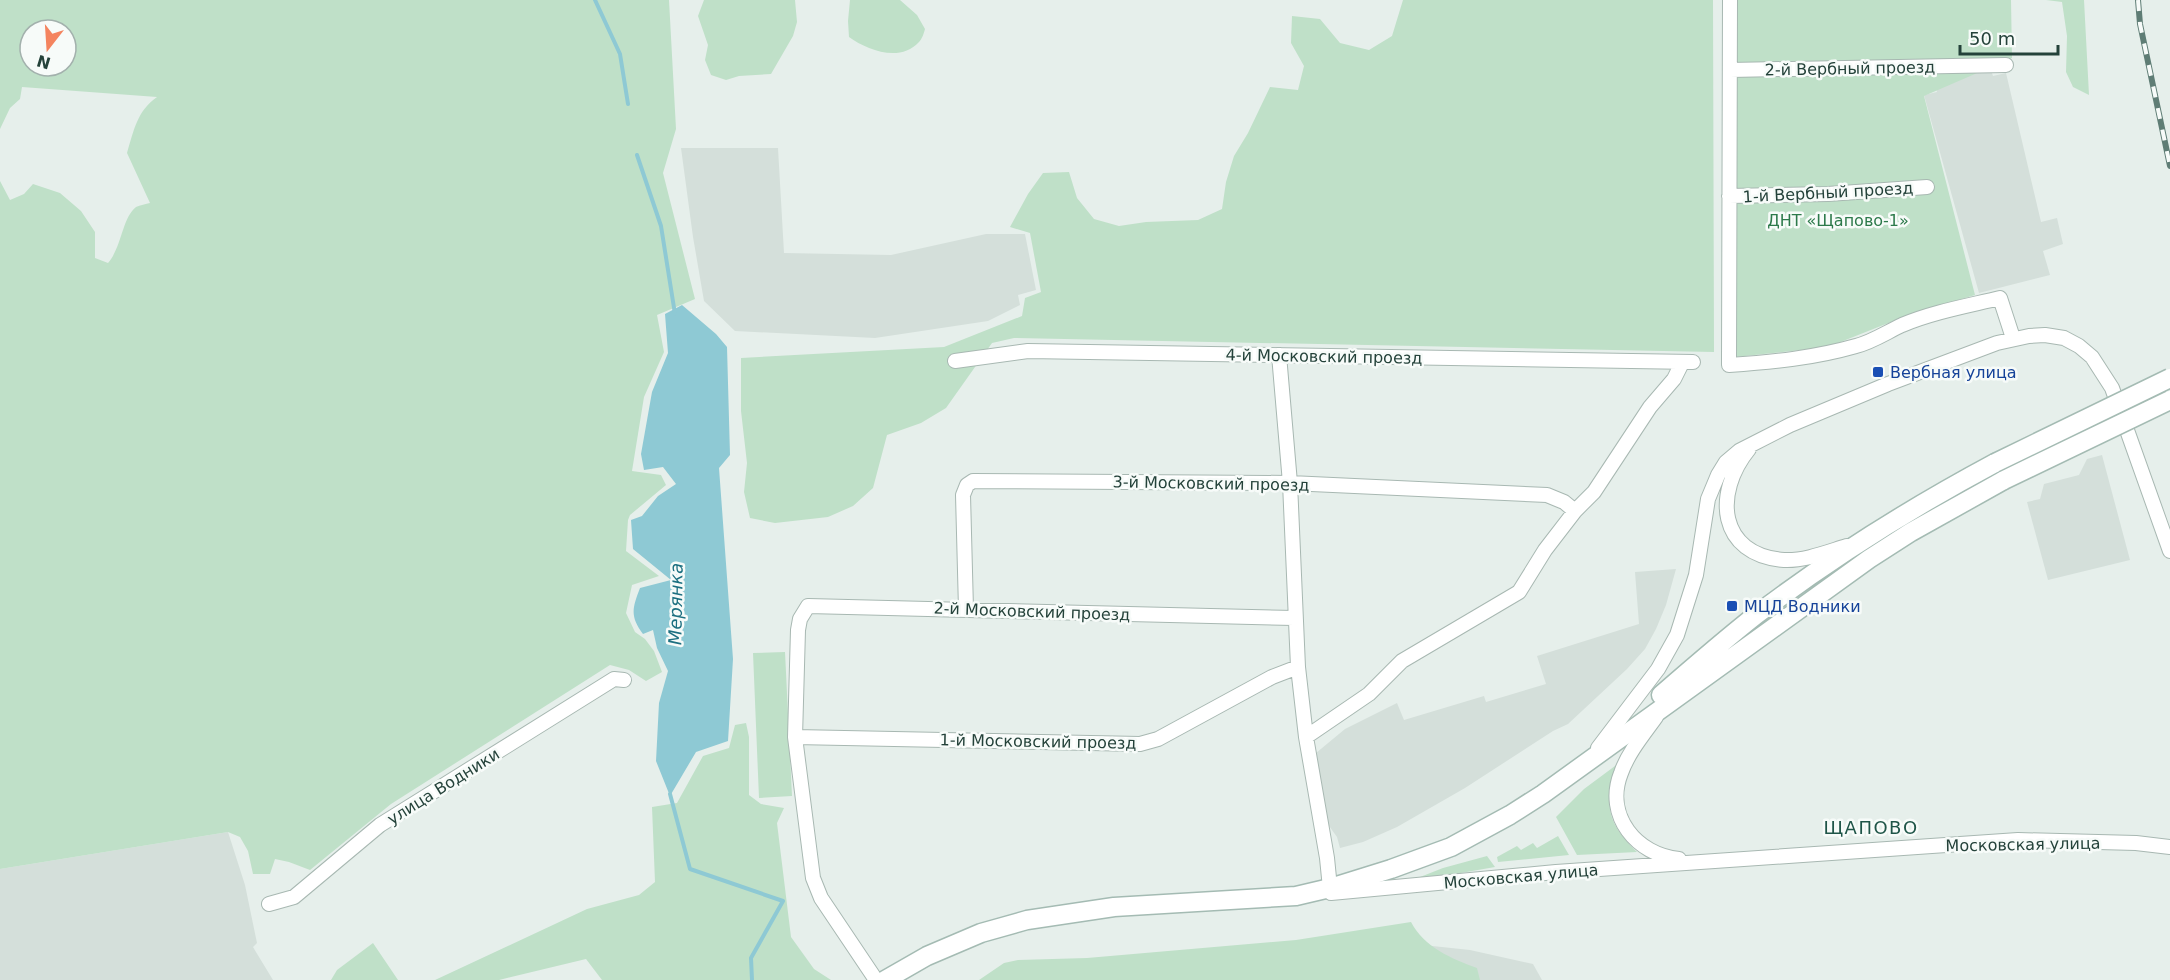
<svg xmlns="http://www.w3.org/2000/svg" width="2170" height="980" font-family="'DejaVu Sans',sans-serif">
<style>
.built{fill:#d4dfda}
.green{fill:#bfe0c8;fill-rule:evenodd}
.water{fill:#8ec9d4}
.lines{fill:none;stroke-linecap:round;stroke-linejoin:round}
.stream{stroke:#8ec9d4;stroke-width:4}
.minor-casing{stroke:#a8b8b2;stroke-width:16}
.secondary-casing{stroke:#a4bbb3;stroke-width:21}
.minor{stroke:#fff;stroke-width:14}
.secondary{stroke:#fff;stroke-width:18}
.rail-casing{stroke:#5f7d75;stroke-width:6}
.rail{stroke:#f7fbf9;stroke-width:4;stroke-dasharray:11;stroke-linecap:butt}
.secondary-bridge-casing{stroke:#a4bbb3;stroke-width:21;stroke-linecap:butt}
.secondary-bridge{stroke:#fff;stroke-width:18}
.transit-dot{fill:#1a4fb4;stroke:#f7fbf9;stroke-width:2}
.labels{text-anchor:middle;stroke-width:5;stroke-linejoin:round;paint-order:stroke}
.street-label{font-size:16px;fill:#24423a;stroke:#f7fbf9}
.park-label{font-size:16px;fill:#2d7a4b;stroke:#f7fbf9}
.transit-label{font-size:16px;fill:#164399;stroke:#f7fbf9;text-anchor:start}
.water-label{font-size:18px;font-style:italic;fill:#1c6f80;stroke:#f7fbf9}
.neighbourhood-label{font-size:18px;letter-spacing:1.5px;fill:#1f5548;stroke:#f7fbf9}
</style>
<rect width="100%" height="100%" fill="#e6efeb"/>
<path class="built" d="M1990 67 1993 76 2006 73 2041 222 2057 218 2063 244 2043 251 2050 275 1979 293 1924 95 1937 92 1934 80Z
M681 148H778L784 253 891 255 986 234H1025L1036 290 1018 295 1020 305 988 321 875 338 735 331 704 301 693 237Z
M2102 455 2130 560 2048 580 2027 502 2040 499 2044 484 2079 475 2087 459Z
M1676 569 1666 605 1656 629 1645 649 1627 669 1568 724 1553 731 1465 788 1397 827 1363 842 1340 848 1337 837 1327 823 1316 753 1345 729 1397 703 1404 720 1484 696 1486 702 1546 684 1537 656 1639 624 1635 572Z
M228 832 245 885 257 943 253 947 273 980H0V869Z
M1423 945 1470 950 1533 964 1542 980H1405Z"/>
<path class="green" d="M0 0H669L676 129 663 173 695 299 657 315 664 352 644 397 632 471 661 475 666 485 630 515 628 520 626 551 659 576 632 585 626 613 635 632 645 639 654 651 662 672 646 681 629 670 610 665 391 804 310 870 289 862 275 859 270 874H253L248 851 240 837 228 832 0 869V181L10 200 24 194 33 184 60 193 81 211 95 232V258L108 263C122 247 122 218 136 207 140 205 146 204 150 203L127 153C134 130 137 111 157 97L22 87 20 99 10 108 0 129ZM30 30H66V66H30Z
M704 0H795L797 22 793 36 771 74 739 76 726 80 711 75 705 60 708 45 698 16Z
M850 0H900L917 15 925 29C924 33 922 39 919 42 900 63 867 50 849 37L848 21Z
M1403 0H1713L1714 352 1014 338 992 343 946 408 921 423 887 435 873 488 853 506 828 517 775 523 750 518 744 492 747 463 741 411V358L944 347 1022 316 1025 298 1041 292 1030 233 1010 227 1028 194 1043 173 1069 172 1077 198 1094 219 1119 226 1146 222 1198 220 1222 209 1226 182 1234 156 1248 133 1270 87 1298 90 1304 66 1291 43 1292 16 1320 19 1340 43 1369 50 1392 36Z
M1725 0H2011L2012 58 1924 96 1975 295 1911 314 1828 347 1726 358Z
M2046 0H2084L2089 95 2073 87 2066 72 2067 36 2062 2Z
M785 652 792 796 759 798 753 653Z
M746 723 749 737V795L761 804 784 808 777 823 791 937 814 969 831 980H602L586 959 499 980H435L587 909 639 895 655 882 652 807 677 803 703 756 729 748 735 725Z
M1619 763C1604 805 1605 820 1637 852L1577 855 1556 817 1584 789Z
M1558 836 1569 855 1498 862 1497 857 1517 846 1521 850 1533 843 1537 848Z
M1487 856 1495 867 1415 881V879L1443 868Z
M1411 922C1424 947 1452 959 1477 968L1480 980H979L1004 963 1018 960 1087 958 1296 940Z
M373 943 398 980H331L337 970Z"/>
<path class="water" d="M682 305 716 334 727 347 730 455 719 468 733 659 728 741 696 752 670 796 656 761 659 703 668 671 657 648 653 630 643 634C630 616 632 609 640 588L671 580 633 549 631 520 642 516 658 496 676 484 663 467 644 470 641 454 652 392 668 353 665 314Z"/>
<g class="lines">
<path class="stream" d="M595 0 620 54 628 104
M637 155 661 226 675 314
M670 794 690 869 783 901 751 958 752 980"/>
<defs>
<path id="minor" d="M1730 0 1729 365C1773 362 1814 358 1856 346 1872 342 1887 332 1902 325 1933 312 1967 306 2000 298L2013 338
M1730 70 2006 65
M1729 196 1828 194 1927 187
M1279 355 1290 483 1298 667 1306 737 1327 858 1330 888
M955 361 1028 351 1693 362
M1749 449C1713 493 1718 555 1784 560 1805 561 1827 552 1847 546
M966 609 963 495 967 485 973 481 1290 483 1547 495 1564 502 1575 511
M1656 717C1643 735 1628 753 1621 773 1604 816 1637 855 1679 859
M795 737 1140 744 1158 739 1272 677 1298 667
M1306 737 1369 694 1402 661 1519 592 1545 550 1575 511 1594 492 1650 407 1674 379 1682 363
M1598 748 1658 669 1677 635 1696 575 1708 499 1718 475 1726 462 1739 451 1790 425 1888 384 1997 343 2029 336 2045 335 2064 338 2079 346 2092 357 2112 388 2170 551
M1331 893 1556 872 2018 840 2136 843 2170 847
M269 904 294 897 380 825 614 679 624 680
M876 980 821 898 813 878 795 737 798 630 800 619 808 606 1294 618"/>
<path id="secondary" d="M1661 695C1692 668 1723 641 1756 615 1831 558 1911 508 1995 463
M885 980 927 956 981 933 1027 920 1114 907 1296 896 1330 888 1391 869 1451 847 1510 815 1543 794 1869 559 1911 532 2004 480"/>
</defs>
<use href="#minor" class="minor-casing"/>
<use href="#secondary" class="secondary-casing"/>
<use href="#minor" class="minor"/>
<use href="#secondary" class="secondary"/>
<defs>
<path id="rail" d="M2138 0 2140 24 2170 166"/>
</defs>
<use href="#rail" class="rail-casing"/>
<use href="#rail" class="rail"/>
<defs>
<path id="secondary-bridge" d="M1995 463 2170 378
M2004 480 2170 400"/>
</defs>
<use href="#secondary-bridge" class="secondary-bridge-casing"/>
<use href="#secondary-bridge" class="secondary-bridge"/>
</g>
<g class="transit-dot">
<rect x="1872" y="366" width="12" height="12" rx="3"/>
<rect x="1726" y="600" width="12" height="12" rx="3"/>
</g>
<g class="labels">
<g class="street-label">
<text transform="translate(1850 68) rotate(-1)" y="6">2-й Вербный проезд</text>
<text transform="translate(1828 192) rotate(-3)" y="6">1-й Вербный проезд</text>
<text transform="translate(1324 356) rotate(1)" y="6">4-й Московский проезд</text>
<text transform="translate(1211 483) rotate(1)" y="6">3-й Московский проезд</text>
<text transform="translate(1032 611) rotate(2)" y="6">2-й Московский проезд</text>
<text transform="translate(1038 741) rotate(1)" y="6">1-й Московский проезд</text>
<text transform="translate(443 786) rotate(-32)" y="6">улица Водники</text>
<text transform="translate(2023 844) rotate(-1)" y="6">Московская улица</text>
<text transform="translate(1521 876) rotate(-5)" y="6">Московская улица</text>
</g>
<g class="park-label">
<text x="1838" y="226">ДНТ «Щапово-1»</text>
</g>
<g class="transit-label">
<text x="1890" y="378">Вербная улица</text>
<text x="1744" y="612">МЦД Водники</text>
</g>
<g class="water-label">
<text transform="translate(676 604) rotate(-89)" y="6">Мерянка</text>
</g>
<g class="neighbourhood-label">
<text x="1871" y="834">ЩАПОВО</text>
</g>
</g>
<g transform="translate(48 48) rotate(197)"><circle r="28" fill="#f7fbf9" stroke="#a3b1ad" stroke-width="1.5"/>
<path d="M0-4.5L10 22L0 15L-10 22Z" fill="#f4845f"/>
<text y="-9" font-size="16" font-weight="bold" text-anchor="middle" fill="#24423a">N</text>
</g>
<path d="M1960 45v9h98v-9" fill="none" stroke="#24423a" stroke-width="3"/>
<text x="1969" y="45" font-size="18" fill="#24423a" stroke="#f7fbf9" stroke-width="4.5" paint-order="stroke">50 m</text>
</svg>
